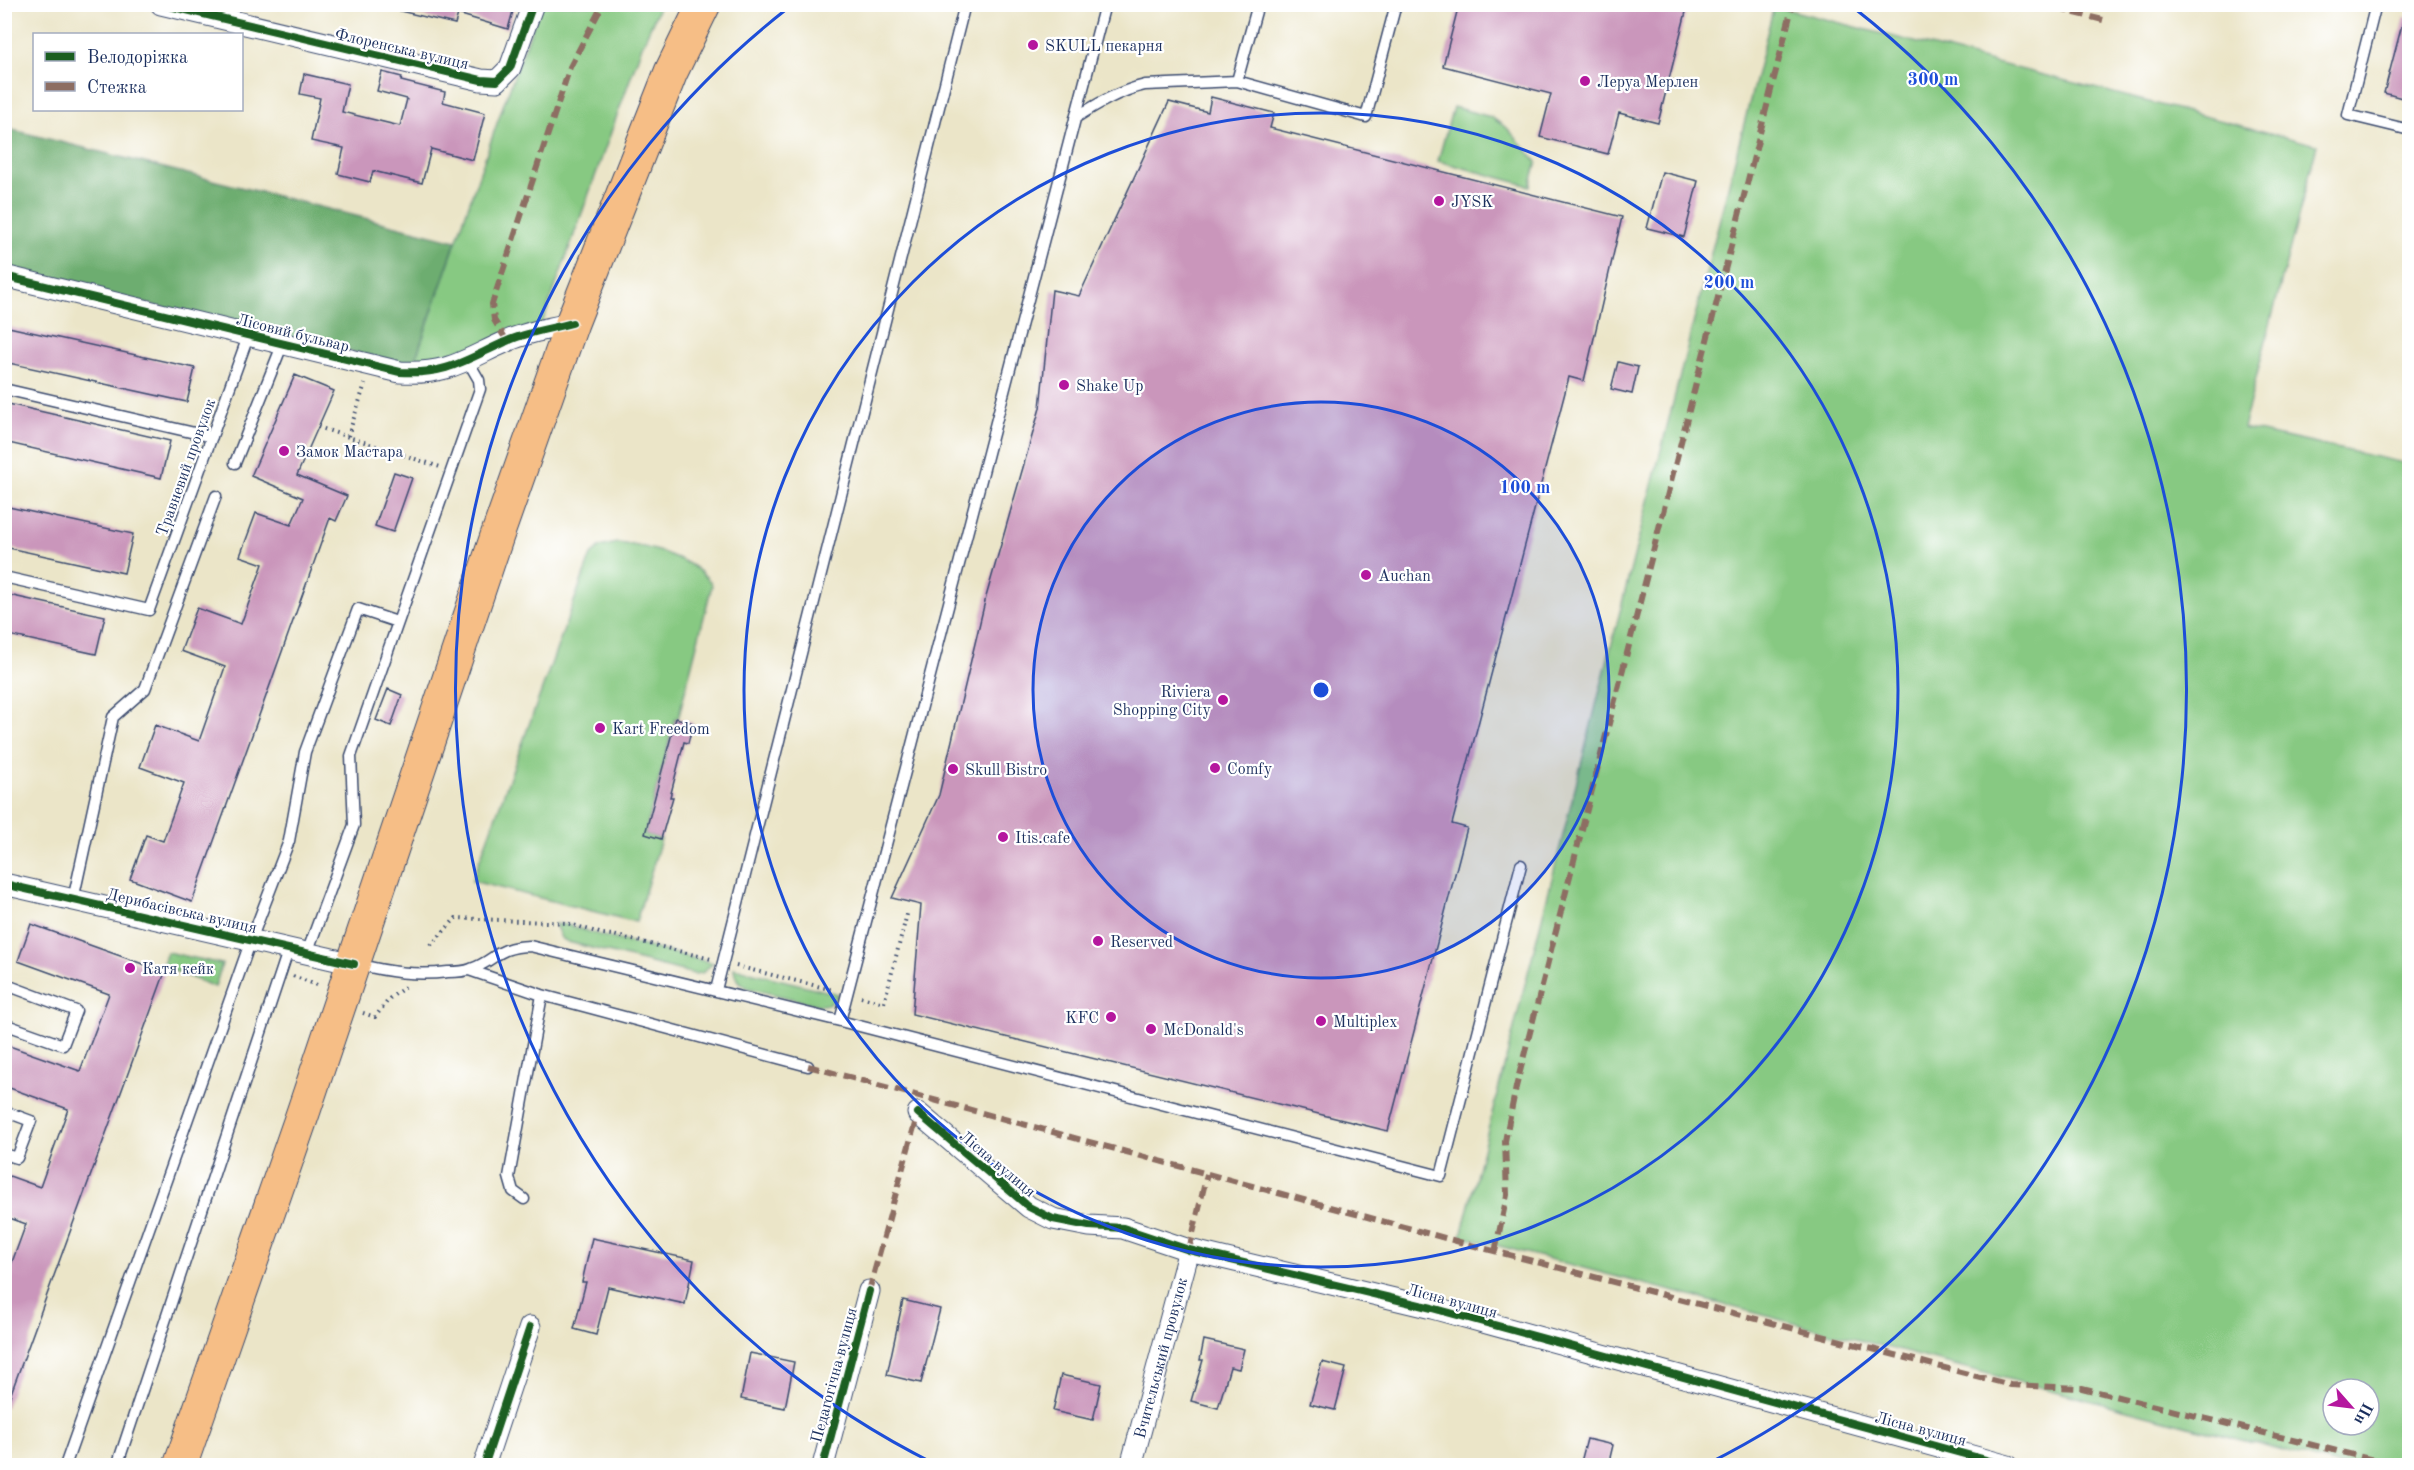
<svg xmlns="http://www.w3.org/2000/svg" width="2414" height="1470" font-family="'Old Standard TT',serif">
<style>
.green{fill:#87c982;stroke:#517c70;stroke-width:1.5;fill-rule:evenodd}
.forest{fill:#6dad70;stroke:#446e67;stroke-width:1.5}
.building{fill:#ca96bb}
.lines{fill:none;stroke-linecap:round;stroke-linejoin:round}
.service-casing{stroke:#3a4a6e;stroke-width:13}
.minor-casing{stroke:#3a4a6e;stroke-width:23}
.trunk-casing{stroke:#3a4a6e;stroke-width:35}
.path{stroke:#3a4a6e;stroke-width:4;stroke-dasharray:1.5 4.5;stroke-linecap:butt}
.service{stroke:#fff;stroke-width:10}
.minor{stroke:#fff;stroke-width:21}
.trunk{stroke:#f6be86;stroke-width:33}
.quiet{stroke:#8d6e63;stroke-width:6;stroke-dasharray:12 6;stroke-linecap:butt}
.cycleway-casing{stroke:#fff;stroke-width:11}
.cycleway{stroke:#1b5e20;stroke-width:8}
.ring{fill:none;stroke:#1d4ed8;stroke-width:3}
.poi-dot{fill:#b5179e;stroke:#fff;stroke-width:2}
.labels{text-anchor:middle;stroke-width:4.5;stroke-linejoin:round;paint-order:stroke}
.poi-label{font-size:16px;fill:#1b2f5e;stroke:#fff;text-anchor:start}
.street-label{font-size:16px;fill:#1b2f5e;stroke:#fff}
.centre{fill:#1d4ed8;stroke:#fff;stroke-width:3}
.ring-label{font-size:18px;text-anchor:middle;font-weight:bold;fill:#1d4ed8;stroke:#fff;stroke-width:4.5;stroke-linejoin:round;paint-order:stroke}
</style>
<rect width="100%" height="100%" fill="#fff"/>
<filter id="ink" filterUnits="userSpaceOnUse"><feTurbulence type="fractalNoise" baseFrequency=".0167" numOctaves="2"/><feDisplacementMap in="SourceGraphic" scale="12" xChannelSelector="R" yChannelSelector="G"/><feConvolveMatrix kernelMatrix="1 2 1 2 8 2 1 2 1" color-interpolation-filters="sRGB"/></filter>
<filter id="wash" filterUnits="userSpaceOnUse"><feTurbulence type="fractalNoise" baseFrequency=".008" numOctaves="4" result="noise"/><feDisplacementMap in="SourceGraphic" scale="24" xChannelSelector="R" yChannelSelector="G"/><feGaussianBlur stdDeviation="1.35" result="paint"/><feColorMatrix in="noise" values="0 0 0 0 0 0 0 0 0 0 0 0 0 0 0 0 0 1.4 0 .05"/><feComposite in="paint" operator="in"/></filter>
<g filter="url(#wash)">
<rect width="100%" height="100%" fill="#ebe5c8"/>
<path class="green" d="M541 5H660L642 46 542 324 413 366 503 106Z
M1774 6 2317 145 2243 428 2409 464V1465H2337L1461 1236ZM2333 1389H2369V1425H2333Z
M1453 107 1491 117 1508 129 1537 162 1530 186 1438 161Z
M617 543C646 545 697 559 712 585L678 719 675 718 645 834 661 839 636 922 472 881 591 555 600 547Z
M555 924 568 925 603 936 713 963 702 973 694 974 568 942 561 938Z
M167 952 222 964 215 987 162 966Z
M734 968 838 994C834 1003 827 1006 818 1005L748 988C738 983 735 979 734 968Z"/>
<path class="forest" d="M5 128 456 241 413 366 5 271Z"/>
<g id="blocks">
<path class="building" d="M401 4H515L508 29 458 14 455 24 400 11Z
M1459 4H1688L1658 123 1619 113 1608 154 1540 137 1551 94 1443 66Z
M2404 17 2409 18V100L2384 93Z
M382 72 402 77 401 81 445 92 443 102 485 113 473 160 431 149 422 183 373 171 370 182 338 174 344 148 311 141 320 98 300 94 304 74 348 84 342 112 400 126 407 99 377 91Z
M1211 97 1274 113 1270 128 1622 217 1584 381 1569 377 1452 824 1467 828 1388 1131 912 1014 921 905 892 898 939 795 986 597 1040 408 1052 290 1079 296 1169 102 1208 112Z
M1662 172 1698 181 1684 237 1647 228Z
M4 326 195 368 187 402 4 362Z
M1618 362 1638 367 1632 394 1611 389Z
M295 375 334 391 297 475 347 496 336 521 330 518 192 902 130 879 146 835 163 841 184 783 140 767 155 725 199 741 225 667 181 651 197 608 241 624 263 564 240 556 256 513 291 525 303 498 251 476Z
M4 403 170 441 161 478 4 442Z
M394 472 412 478 393 532 375 526Z
M4 506 133 534 124 573 4 547Z
M4 594 105 616 96 654 4 634Z
M388 689 402 695 391 726 376 720Z
M676 718 693 723 688 743 684 742 670 797H673L661 839 645 834Z
M31 924 165 972 6 1407H4V1284L26 1224 4 1216V1174L40 1187 68 1109 4 1086V1044L80 1071 109 994 18 961Z
M592 1238 694 1260 685 1304 608 1287 596 1335 574 1329 586 1282H582Z
M903 1300 940 1309 921 1383 887 1375Z
M1204 1340 1244 1349 1239 1369 1230 1367 1218 1408 1191 1401 1203 1360H1200Z
M750 1353 794 1362 785 1408 741 1399Z
M1322 1362 1346 1368 1335 1410 1310 1404Z
M1061 1375 1101 1384 1093 1420 1053 1411Z
M1587 1439 1613 1445 1608 1466H1580Z"/>
</g>
</g>
<g filter="url(#ink)">
<use href="#blocks" fill-opacity="0" stroke="#3a4a6e" stroke-width="1.5"/>
<g class="lines">
<defs>
<path id="service" d="M2376 4 2348 115 2410 130
M1237 81 1258 4
M1075 118C1097 104 1119 91 1145 85L1237 81 1366 117 1396 4
M4 389 212 437
M235 463 283 343
M4 577 149 610 249 334
M73 900 113 717 145 689 216 496
M307 953 354 825 351 756 480 389 479 380 468 361
M357 964C388 972 416 976 448 972 455 972 464 972 471 969 497 960 495 947 530 946L840 1021 1105 4
M469 970 542 995 808 1066
M4 984 76 1011 63 1045 4 1024
M716 990 965 4
M840 1021 1441 1176 1521 865
M4 1111 31 1121 17 1158 4 1154
M524 1199 513 1191 509 1177 542 995
M65 1466 251 940 289 841 305 752 358 609 397 622
M117 1466 289 948"/>
<g id="minor">
<path d="M161 4 481 80 497 81 510 68 533 4"/>
<path d="M4 276 400 372C447 375 465 360 505 342 525 332 550 329 572 323"/>
<path d="M4 884 354 964"/>
<path d="M918 1113 1029 1207 1053 1219 1089 1226 1123 1228 1189 1250 1432 1308 2008 1466"/>
<path d="M484 1466 530 1327"/>
<path d="M823 1466 869 1291"/>
<path id="s1" d="M1131 1466 1189 1250"/>
</g>
<path id="trunk" d="M180 1466 303 1113 497 536 572 323 671 72 704 4"/>
</defs>
<use href="#service" class="service-casing"/>
<use href="#minor" class="minor-casing"/>
<use href="#trunk" class="trunk-casing"/>
<path class="path" d="M318 427 440 467
M348 436 365 384
M431 945 456 918 567 923 603 934 613 935 711 959
M736 966 833 990
M293 976 320 986
M861 997 884 1003 907 914
M363 1013 375 1017 390 998 405 987"/>
<use href="#service" class="service"/>
<use href="#minor" class="minor"/>
<use href="#trunk" class="trunk"/>
<path class="quiet" d="M2039 4 2107 21
M507 341 494 320 492 304 570 67 603 4
M808 1066 1467 1244 2011 1385 2082 1388 2398 1466
M1189 1250 1207 1174
M1495 1252 1507 1195 1505 1141 1516 1087 1793 4
M869 1291 919 1109"/>
<defs>
<path id="cycleway" d="M161 4 481 80 497 81 510 68 533 4
M4 276 400 372C447 375 465 360 505 342 525 332 550 329 572 323
M4 884 354 964
M918 1113 1029 1207 1053 1219 1089 1226 1123 1228 1189 1250 1432 1308 2008 1466
M484 1466 530 1327
M823 1466 869 1291"/>
</defs>
<use href="#cycleway" class="cycleway-casing"/>
<use href="#cycleway" class="cycleway"/>
</g>
</g>
<circle cx="1321" cy="690" r="288" fill="#1d4ed8" fill-opacity=".12"/>
<g class="ring">
<circle cx="1321" cy="690" r="288"/>
<circle cx="1321" cy="690" r="577"/>
<path d="M935 1464A865 865 0 0 1 788 8M1854 8A865 865 0 0 1 1707 1464"/>
</g>
<g class="poi-dot">
<circle cx="1033" cy="45" r="6"/>
<circle cx="1585" cy="81" r="6"/>
<circle cx="1439" cy="201" r="6"/>
<circle cx="1064" cy="385" r="6"/>
<circle cx="284" cy="451" r="6"/>
<circle cx="1366" cy="575" r="6"/>
<circle cx="1223" cy="700" r="6"/>
<circle cx="600" cy="728" r="6"/>
<circle cx="1215" cy="768" r="6"/>
<circle cx="953" cy="769" r="6"/>
<circle cx="1003" cy="837" r="6"/>
<circle cx="1098" cy="941" r="6"/>
<circle cx="130" cy="968" r="6"/>
<circle cx="1111" cy="1017" r="6"/>
<circle cx="1321" cy="1021" r="6"/>
<circle cx="1151" cy="1029" r="6"/>
</g>
<g class="labels">
<g class="poi-label">
<text x="1045" y="51">SKULL пекарня</text>
<text x="1597" y="87">Леруа Мерлен</text>
<text x="1451" y="207">JYSK</text>
<text x="1076" y="391">Shake Up</text>
<text x="296" y="457">Замок Мастара</text>
<text x="1378" y="581">Auchan</text>
<text x="1211" y="697" text-anchor="end">Riviera<tspan x="1211" dy="18">Shopping City</tspan></text>
<text x="612" y="734">Kart Freedom</text>
<text x="1227" y="774">Comfy</text>
<text x="965" y="775">Skull Bistro</text>
<text x="1015" y="843">Itis.cafe</text>
<text x="1110" y="947">Reserved</text>
<text x="142" y="974">Катя кейк</text>
<text x="1099" y="1023" text-anchor="end">KFC</text>
<text x="1333" y="1027">Multiplex</text>
<text x="1163" y="1035">McDonald's</text>
</g>
<g class="street-label">
<text transform="translate(402 48) rotate(13)" y="6">Флоренська вулиця</text>
<text transform="translate(293 332) rotate(14)" y="6">Лісовий бульвар</text>
<text transform="translate(185 467) rotate(-70)" y="6">Травневий провулок</text>
<text transform="translate(182 910) rotate(13)" y="6">Дерибасівська вулиця</text>
<text transform="translate(998 1163) rotate(40)" y="6">Лісна вулиця</text>
<text transform="translate(1452 1300) rotate(15)" y="6">Лісна вулиця</text>
<text dy="6" stroke="none"><textPath href="#s1" startOffset="112">Вчительський провулок</textPath></text>
<text transform="translate(833 1375) rotate(-75)" y="6">Педагогічна вулиця</text>
<text transform="translate(1921 1428) rotate(15)" y="6">Лісна вулиця</text>
</g>
</g>
<circle cx="1321" cy="690" r="9" class="centre"/>
<g class="ring-label">
<text x="1933" y="85">300 m</text>
<text x="1729" y="288">200 m</text>
<text x="1525" y="493">100 m</text>
</g>
<rect width="2414" height="1470" fill="none" stroke="#fff" stroke-width="24"/>
<rect x="33" y="33" width="210" height="78" fill="#ffffff" stroke="#a4acbf" stroke-width="1.5"/>
<rect x="45" y="52" width="30" height="9" fill="#1b5e20" stroke="#a4acbf" stroke-width="1.5"/>
<text x="87" y="63" font-size="18" fill="#1b2f5e">Велодоріжка</text>
<rect x="45" y="82" width="30" height="9" fill="#8d6e63" stroke="#a4acbf" stroke-width="1.5"/>
<text x="87" y="93" font-size="18" fill="#1b2f5e">Стежка</text>
<g transform="translate(2351 1407) rotate(118)"><circle r="28" fill="#ffffff" stroke="#a4acbf" stroke-width="1.5"/>
<path d="M0-4.5L10 22L0 15L-10 22Z" fill="#b5179e"/>
<text y="-9" font-size="16" font-weight="bold" text-anchor="middle" fill="#1b2f5e">Пн</text>
</g>
</svg>
